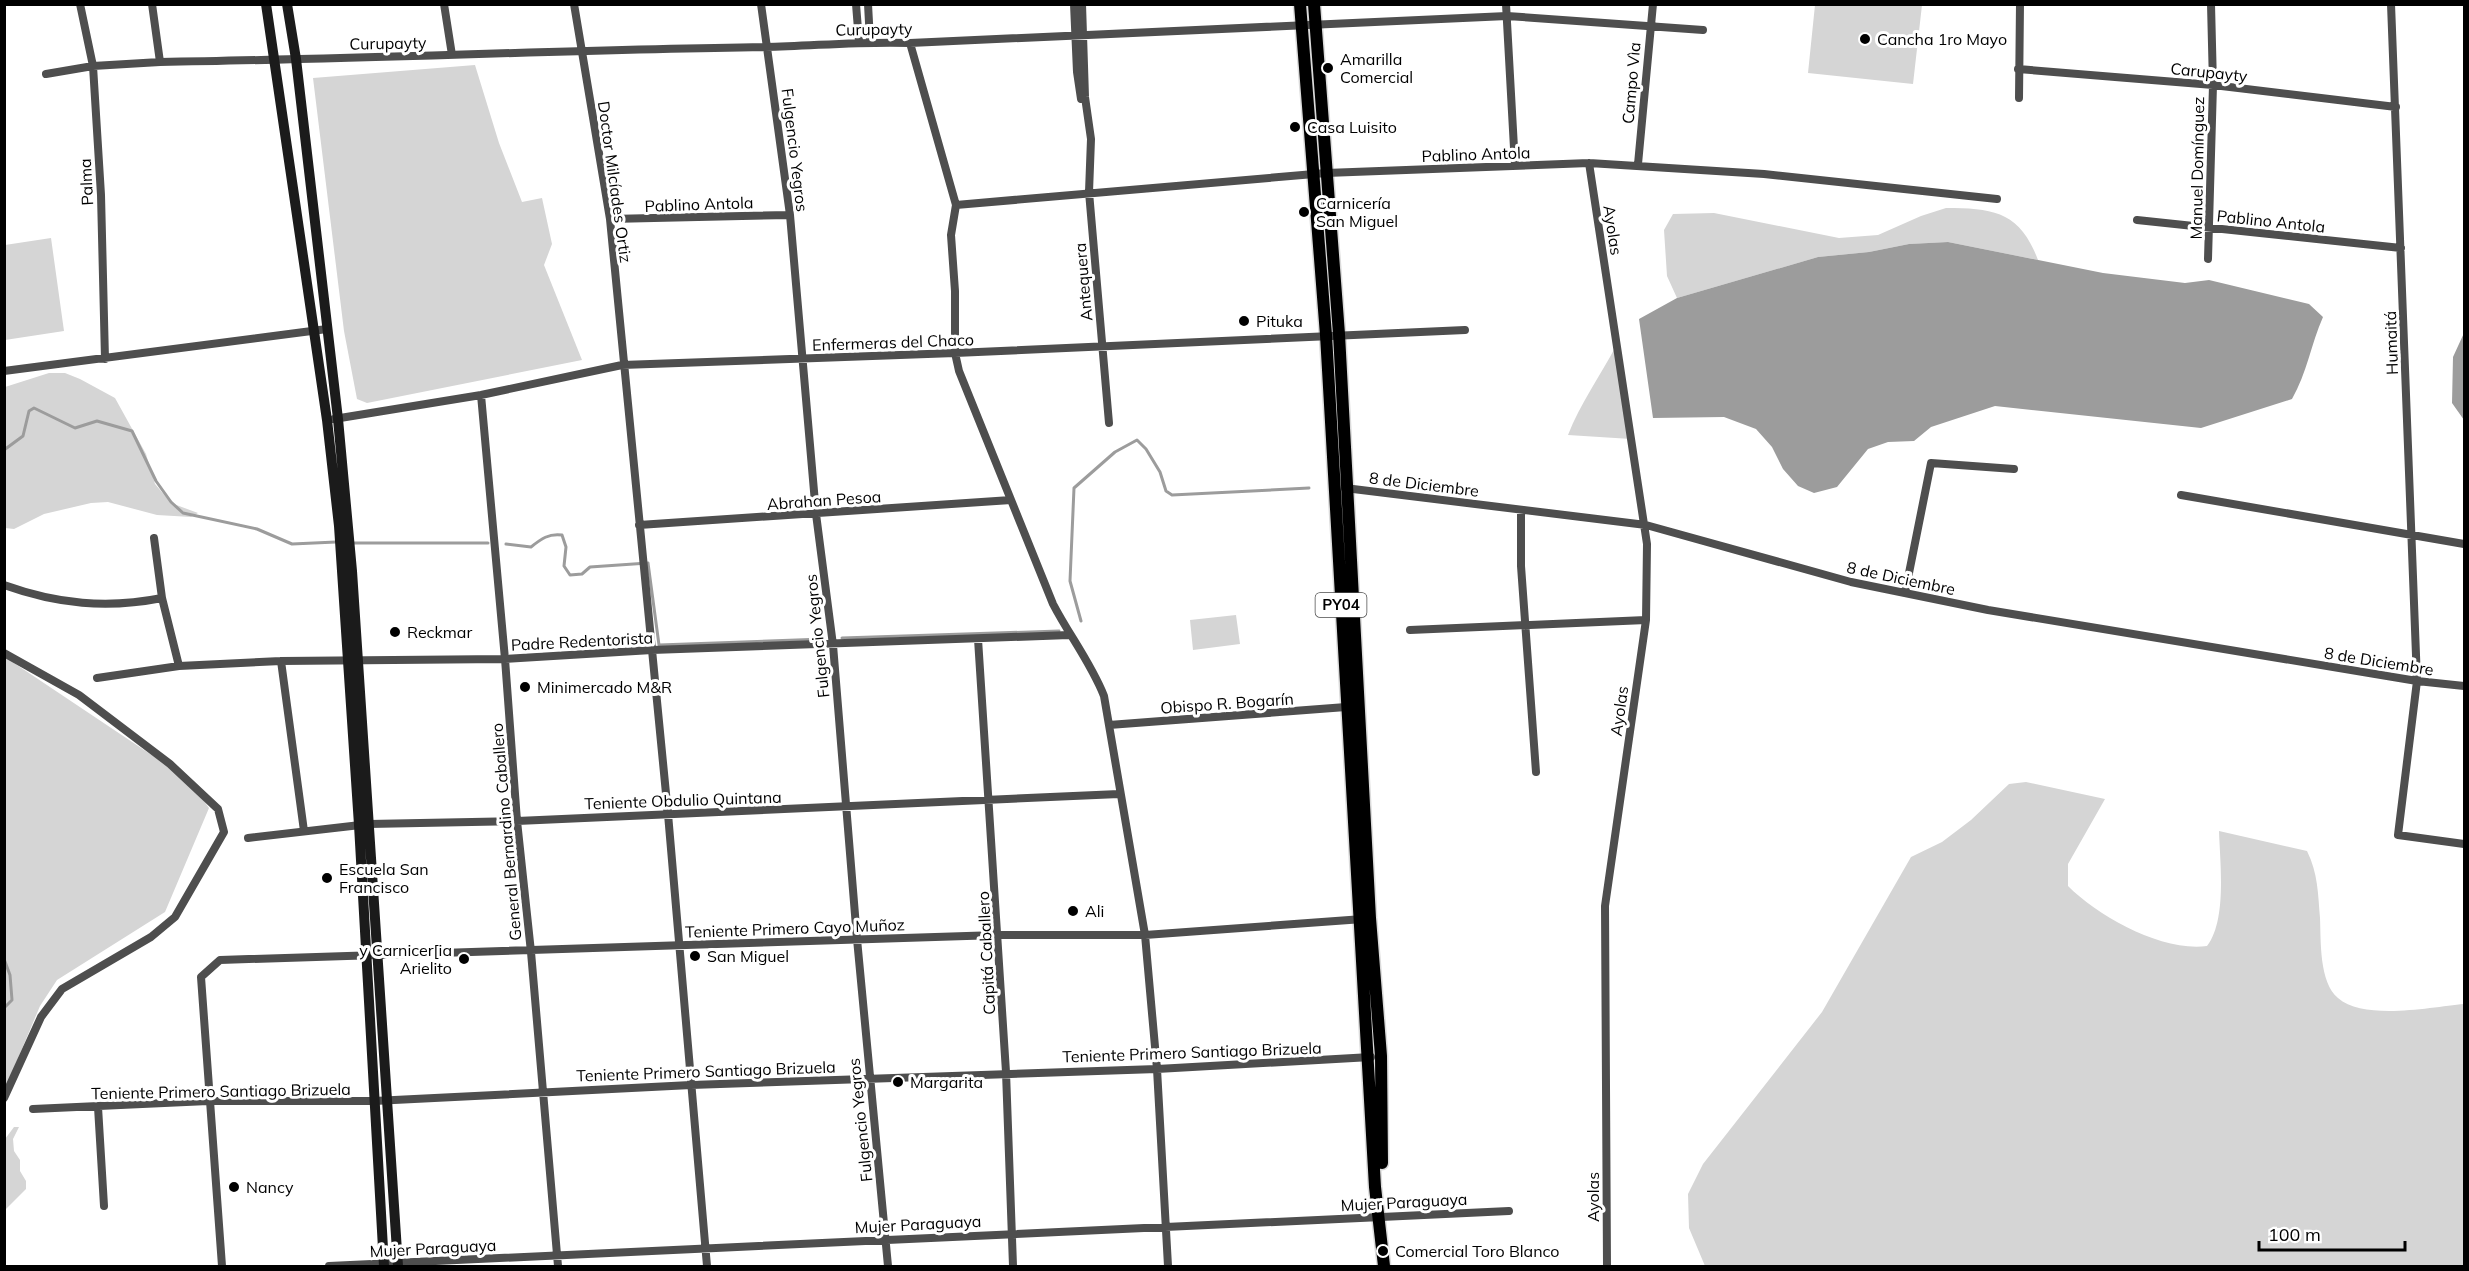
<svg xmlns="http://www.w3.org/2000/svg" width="2469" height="1271" font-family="Mulish,sans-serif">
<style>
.green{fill:#d5d5d5}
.water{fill:#9c9c9c}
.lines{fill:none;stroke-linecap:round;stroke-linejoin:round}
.stream{stroke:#9c9c9c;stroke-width:3}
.primary-casing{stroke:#dbdbdb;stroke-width:15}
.street{stroke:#4e4e4e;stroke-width:8}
.secondary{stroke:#1b1b1b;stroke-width:10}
.primary{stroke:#000;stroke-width:12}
.poi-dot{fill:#000;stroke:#fff;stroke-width:2}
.labels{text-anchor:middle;stroke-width:6;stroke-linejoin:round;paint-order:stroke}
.shield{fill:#fff;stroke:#4c4c4c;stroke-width:1.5}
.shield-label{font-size:15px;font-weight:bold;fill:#000}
.street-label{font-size:16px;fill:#000;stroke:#fff}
.poi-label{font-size:16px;fill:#000;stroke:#fff;text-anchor:start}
</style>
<rect width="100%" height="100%" fill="#fff"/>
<path class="green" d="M1815 5H1922L1913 84 1808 73Z
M475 65 499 143 522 202 542 198 552 244 544 265 582 360 367 403 357 399 344 331 313 78Z
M1946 208C1994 208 2020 212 2038 260L1948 242 1909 244 1869 252 1818 257 1677 298 1667 276 1664 230 1673 214 1714 213 1839 238 1878 235 1921 216Z
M51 238 64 331 5 340V245Z
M1616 346 1631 439 1568 435C1580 404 1600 376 1616 346Z
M49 373H65L80 379 115 398 146 454 155 484 171 503 198 513 191 517 157 515 108 502 91 503 44 514 14 529 5 528V387Z
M1236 615 1240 644 1193 650 1190 620Z
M5 657 189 780 209 808 165 912 57 980 40 1006 5 1089Z
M2026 782 2105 799 2068 864V886C2099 917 2162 952 2207 946 2227 920 2220 863 2219 831L2307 851C2318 873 2318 894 2320 918 2321 941 2319 982 2338 998 2364 1021 2432 1007 2464 1004V1266H1705L1689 1228 1688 1194 1703 1164 1822 1012 1911 857 1942 842 1971 820 2009 784Z
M14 1127H19L13 1139 14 1151 20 1160V1171L26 1181V1189L5 1210V1139Z"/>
<path class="water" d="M1948 242 2103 273 2185 283 2209 280 2309 304 2323 317C2311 344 2307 373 2292 399L2201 428 1995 406 1931 427 1914 441 1888 442 1868 449 1837 487 1814 493 1798 486 1783 469 1772 447 1756 429 1724 417 1653 418 1639 319 1677 298 1818 257 1869 252 1909 244Z
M2464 333V420L2452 403 2453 357Z"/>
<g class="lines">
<path class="stream" d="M4 450 23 436 29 411 34 408 75 428 97 421 132 431 156 481 171 502 183 513 257 529 292 544 336 542
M352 543H488
M506 544 531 547C541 539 549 533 562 535L566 547 564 566 570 575 582 574 590 567 648 563 659 645 824 639
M1081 621 1070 581 1074 488 1115 452 1137 440 1146 449 1160 472 1166 491 1172 495 1309 488
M842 638 1059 631
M4 959 10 975 12 1000 4 1008"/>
<defs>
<path id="primary" d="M1300 4 1326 335 1375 1187 1384 1266
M1314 4 1339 334 1370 918 1381 1056 1382 1163"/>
</defs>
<use href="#primary" class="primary-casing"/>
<path class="street" d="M80 4 93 66 101 195 105 359
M152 4 160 62
M444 4 452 55
M574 4 610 219 668 814 707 1266
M761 4 790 215 816 514 833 645 857 939 888 1266
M856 4 859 42
M868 4 870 41
M1074 4 1077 72 1081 99
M1082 4 1085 97 1091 139 1089 192 1109 423
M1506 4 1515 166
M2391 4 2417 681 2398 835 2464 844
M910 43 956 205 951 235 955 291V353L959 371 1053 604C1069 635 1091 663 1104 696L1145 935 1157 1069 1168 1266
M2018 69 2213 85 2396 107
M46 74 93 66 160 62C362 59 563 50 765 47 814 46 862 41 910 43L1507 16 1703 30
M2019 98 2020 4
M1589 163 1647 544 1646 620 1605 906 1607 1266
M1638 164 1653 4
M956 205 1326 173 1589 163 1764 174 1997 199
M610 219 790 215
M2137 220 2401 248
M2208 259 2213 85 2211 4
M4 371 327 329
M481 395 505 659 517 821 531 952 558 1266
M334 419 481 395 622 365 955 353 1465 330
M1345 488 1646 525 1851 582 1988 610 2417 681 2464 686
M2181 495 2464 544
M1521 510V566L1536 772
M639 525 1011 500
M154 538 162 598 179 666
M4 585C57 604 107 609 162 598
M1905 593 1931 463 2014 469
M1410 630 1646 620
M978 639 1006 1072 1013 1266
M4 653 79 695 170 764 218 809 224 832 175 917 151 937 62 989 41 1017 4 1098
M281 661 304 831
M97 678 179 666 281 661 505 659 652 650 1069 635
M1109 725 1346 707
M248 838 369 824 517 821 1119 794
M98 1107 104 1206
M33 1109 208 1101H374L691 1085 1157 1069 1371 1057
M222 1266 201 977 220 960 998 935H1145L1363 919
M329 1266 1509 1211"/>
<path class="secondary" d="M266 4 327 420 339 526 359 825 384 1266
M287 4 296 59 338 419 352 571 398 1266"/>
<use href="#primary" class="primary"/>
</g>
<g class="poi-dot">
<circle cx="1865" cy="39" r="6"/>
<circle cx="1328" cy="68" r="6"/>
<circle cx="1295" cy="127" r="6"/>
<circle cx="1304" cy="212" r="6"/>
<circle cx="1244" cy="321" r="6"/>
<circle cx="395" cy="632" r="6"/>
<circle cx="525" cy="687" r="6"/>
<circle cx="327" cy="878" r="6"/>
<circle cx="1073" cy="911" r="6"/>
<circle cx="695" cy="956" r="6"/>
<circle cx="464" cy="959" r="6"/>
<circle cx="898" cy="1082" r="6"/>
<circle cx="234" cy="1187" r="6"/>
<circle cx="1383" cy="1251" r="6"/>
</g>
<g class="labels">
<rect class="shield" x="1315.5" y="593" width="51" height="24" rx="4.5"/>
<g class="shield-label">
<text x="1341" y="610">PY04</text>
</g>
<g class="street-label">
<text transform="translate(874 29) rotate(-1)" y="6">Curupayty</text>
<text transform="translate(388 43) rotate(-1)" y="6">Curupayty</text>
<text transform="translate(2209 72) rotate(6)" y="6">Carupayty</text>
<text transform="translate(1631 83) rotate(-85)" y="6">Campo Vìa</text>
<text transform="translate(795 150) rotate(83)" y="6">Fulgencio Yegros</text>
<text transform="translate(1476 154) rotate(-2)" y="6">Pablino Antola</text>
<text transform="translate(2197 168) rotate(-89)" y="6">Manuel Domínguez</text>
<text transform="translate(86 182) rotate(-93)" y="6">Palma</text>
<text transform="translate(615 182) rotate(82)" y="6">Doctor Milcíades Ortiz</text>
<text transform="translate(699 204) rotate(-2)" y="6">Pablino Antola</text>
<text transform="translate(2271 221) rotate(6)" y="6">Pablino Antola</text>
<text transform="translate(1613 230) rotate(81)" y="6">Ayolas</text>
<text transform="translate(1083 282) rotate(-95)" y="6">Antequera</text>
<text transform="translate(893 342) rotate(-2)" y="6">Enfermeras del Chaco</text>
<text transform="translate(2391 343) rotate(-92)" y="6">Humaitá</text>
<text transform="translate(1424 484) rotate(7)" y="6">8 de Diciembre</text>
<text transform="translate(824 500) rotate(-4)" y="6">Abrahan Pesoa</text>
<text transform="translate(1901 578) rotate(12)" y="6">8 de Diciembre</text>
<text transform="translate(817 636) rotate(-96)" y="6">Fulgencio Yegros</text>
<text transform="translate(582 641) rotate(-3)" y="6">Padre Redentorista</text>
<text transform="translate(2379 661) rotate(9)" y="6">8 de Diciembre</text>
<text transform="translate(1227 703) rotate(-4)" y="6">Obispo R. Bogarín</text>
<text transform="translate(1619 711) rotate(-82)" y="6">Ayolas</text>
<text transform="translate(683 800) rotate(-2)" y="6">Teniente Obdulio Quintana</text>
<text transform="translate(506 832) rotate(-95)" y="6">General Bernardino Caballero</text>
<text transform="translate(795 928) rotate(-2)" y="6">Teniente Primero Cayo Muñoz</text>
<text transform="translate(986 953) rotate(-93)" y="6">Capitá Caballero</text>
<text transform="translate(1192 1052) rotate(-2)" y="6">Teniente Primero Santiago Brizuela</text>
<text transform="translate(706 1071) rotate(-2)" y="6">Teniente Primero Santiago Brizuela</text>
<text transform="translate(221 1091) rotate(-1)" y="6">Teniente Primero Santiago Brizuela</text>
<text transform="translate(860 1120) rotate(-96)" y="6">Fulgencio Yegros</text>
<text transform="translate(1593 1197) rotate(-90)" y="6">Ayolas</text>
<text transform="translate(1404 1202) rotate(-3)" y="6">Mujer Paraguaya</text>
<text transform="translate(918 1224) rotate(-3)" y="6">Mujer Paraguaya</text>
<text transform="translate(433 1248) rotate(-3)" y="6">Mujer Paraguaya</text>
</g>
<g class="poi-label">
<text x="1877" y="45">Cancha 1ro Mayo</text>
<text x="1340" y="65">Amarilla<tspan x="1340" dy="18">Comercial</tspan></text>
<text x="1307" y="133">Casa Luisito</text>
<text x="1316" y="209">Carnicería<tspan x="1316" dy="18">San Miguel</tspan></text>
<text x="1256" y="327">Pituka</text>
<text x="407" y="638">Reckmar</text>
<text x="537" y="693">Minimercado M&amp;R</text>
<text x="339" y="875">Escuela San<tspan x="339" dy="18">Francisco</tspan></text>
<text x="1085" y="917">Ali</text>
<text x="452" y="956" text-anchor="end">y Carnicer[ia<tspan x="452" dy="18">Arielito</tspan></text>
<text x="707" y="962">San Miguel</text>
<text x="910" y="1088">Margarita</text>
<text x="246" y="1193">Nancy</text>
<text x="1395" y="1257">Comercial Toro Blanco</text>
</g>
</g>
<rect width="2469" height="1271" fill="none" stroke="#000000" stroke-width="12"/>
<path d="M2259 1241v9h146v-9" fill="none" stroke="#000000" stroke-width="3"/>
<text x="2268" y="1241" font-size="18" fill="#000000" stroke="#ffffff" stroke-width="4.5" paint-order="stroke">100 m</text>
</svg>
